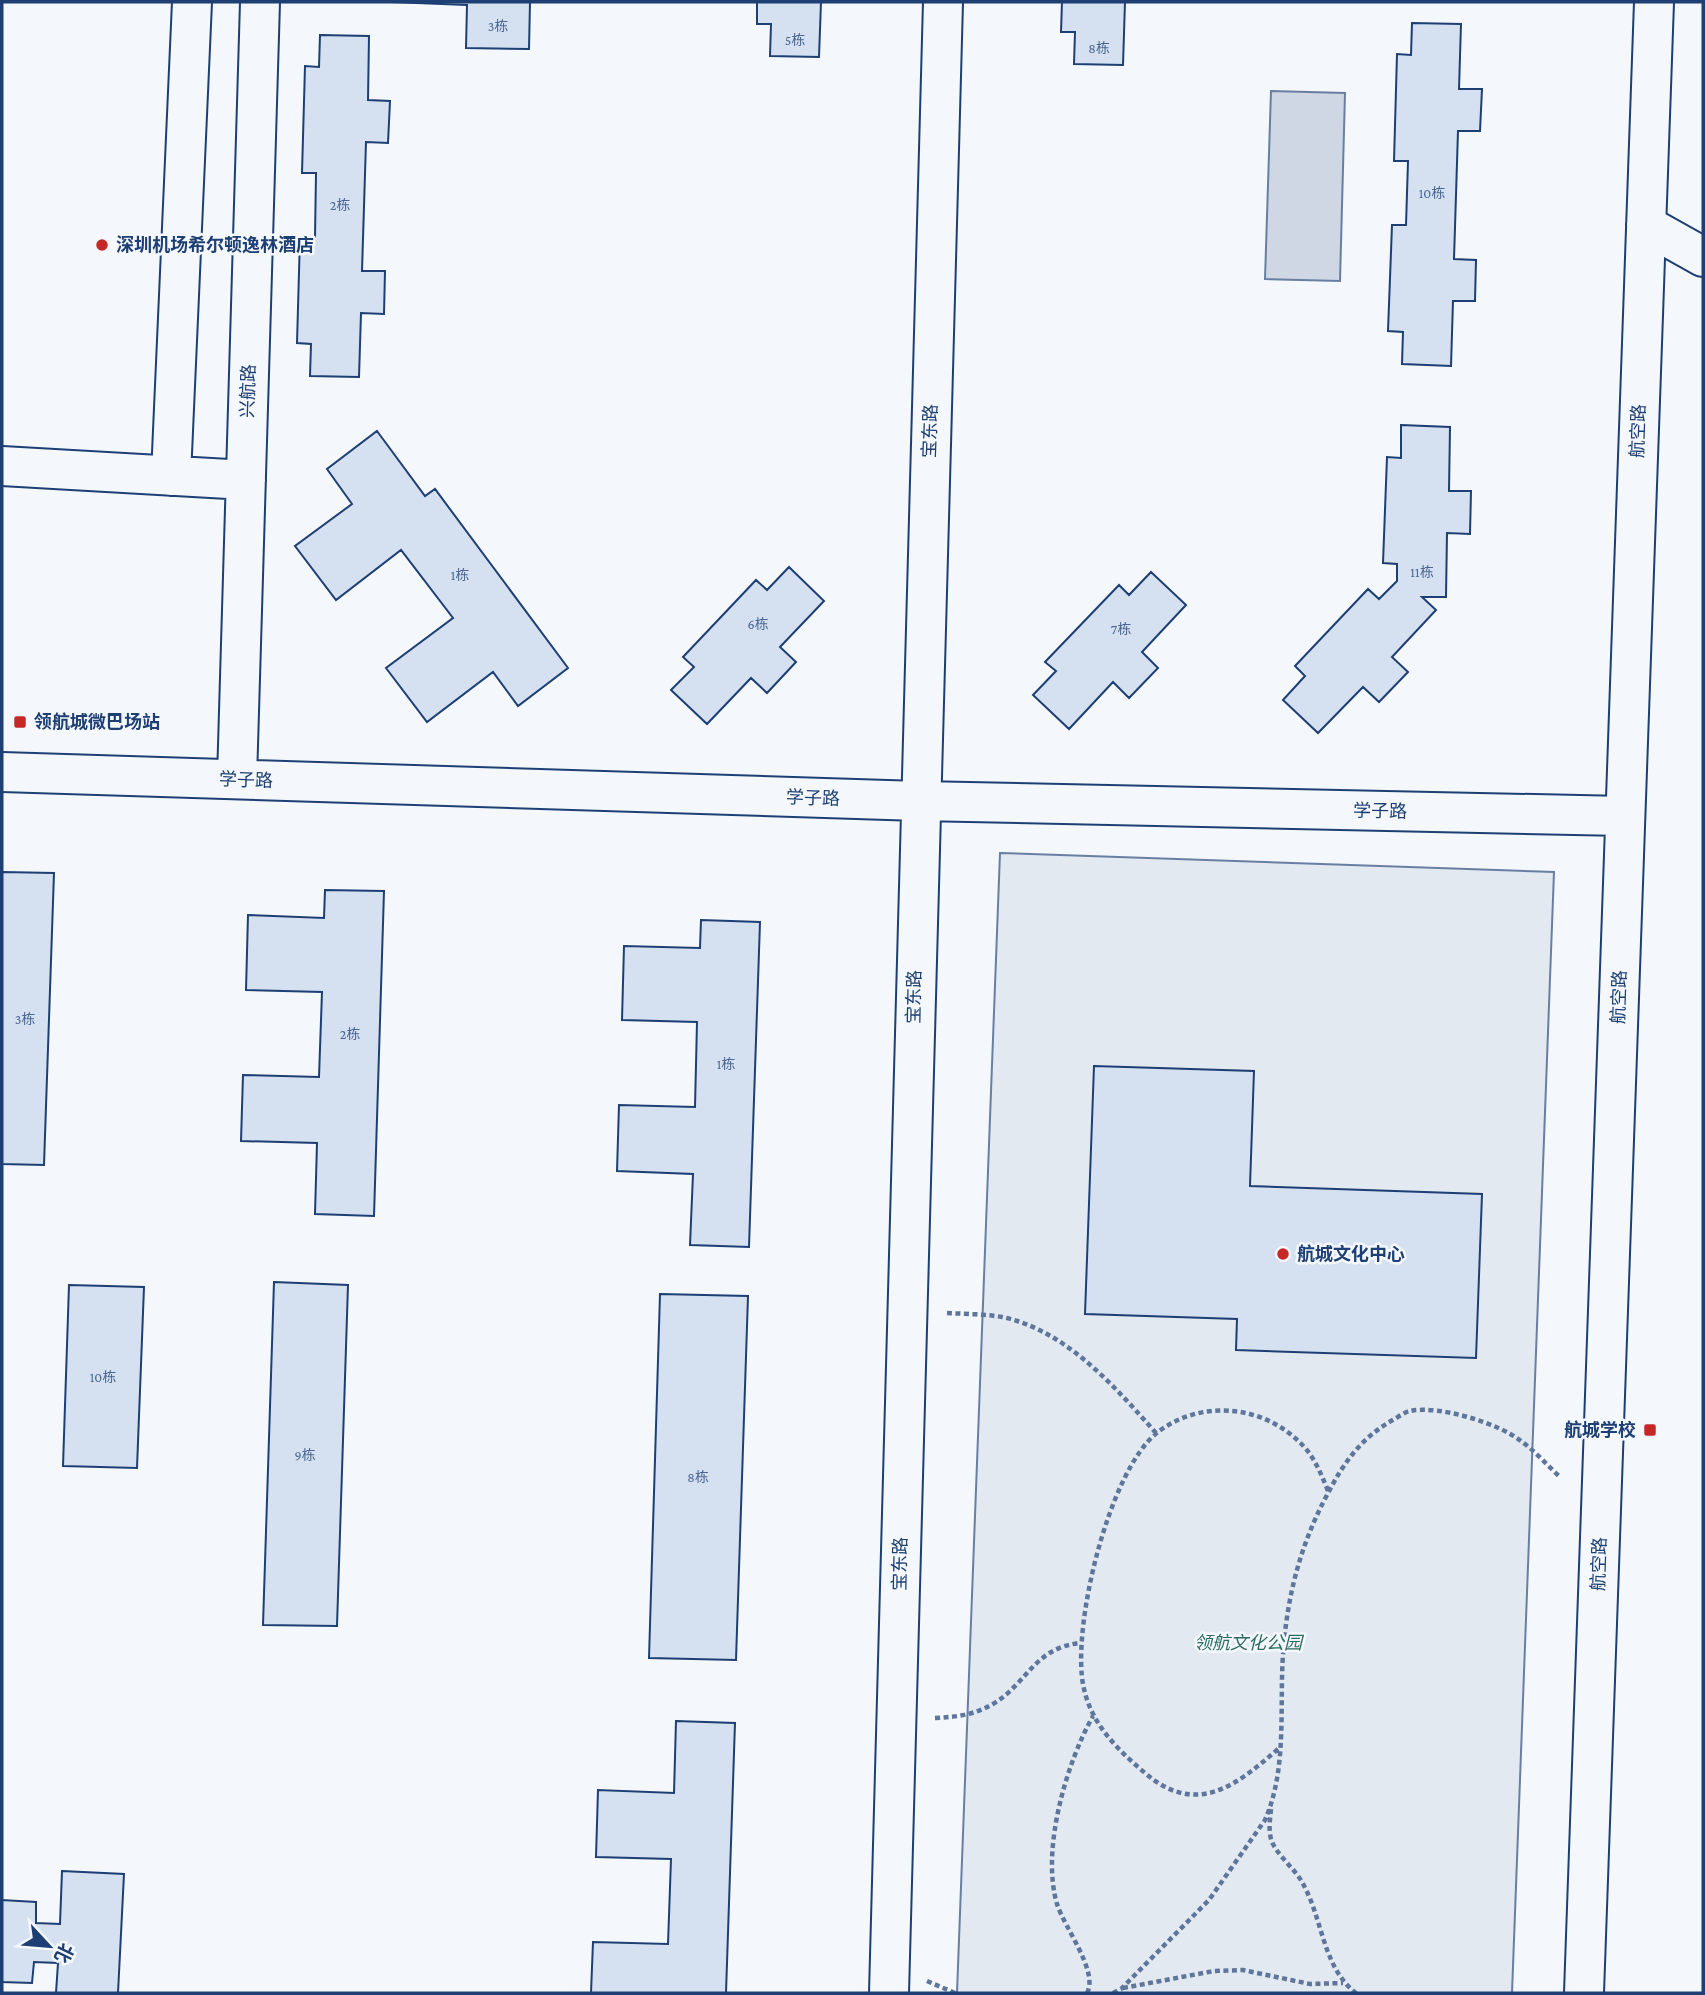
<svg xmlns="http://www.w3.org/2000/svg" width="1705" height="1995" font-family="'Crimson Pro','Noto Sans SC',serif">
<style>
.green{fill:#e3e9f0;stroke:#687fa3;stroke-width:2}
.water{fill:#cfd7e4;stroke:#687fa3;stroke-width:2}
.building{fill:#d5e0f0;stroke:#1d3f73;stroke-width:2}
.lines{fill:none;stroke-linecap:round;stroke-linejoin:round}
.minor-casing{stroke:#1d3f73;stroke-width:42}
.path{stroke:#5e769c;stroke-width:4.5;stroke-dasharray:5 3.5;stroke-linecap:butt}
.minor{stroke:#f4f7fb;stroke-width:38}
.poi-dot{fill:#c62828;stroke:#f4f7fb;stroke-width:2.5}
.labels{text-anchor:middle;stroke-width:5;stroke-linejoin:round;paint-order:stroke}
.number-label{font-size:14px;fill:#4b6792}
.poi-label{font-size:18px;font-weight:bold;fill:#1d3f73;stroke:#f4f7fb;text-anchor:start}
.street-label{font-size:18px;fill:#1d3f73;stroke:#f4f7fb}
.park-label{font-size:18px;font-style:italic;fill:#2c6c60;stroke:#f4f7fb}
</style>
<rect width="100%" height="100%" fill="#f4f7fb"/>
<path class="green" d="M1000 853 1554 872 1512 1993H957Z"/>
<path class="water" d="M1271 91 1345 93 1340 281 1265 279Z"/>
<path class="building" d="M391 2H530L529 49 466 48 467 5Z
M757 2H821L819 57 770 56 771 24H757Z
M1062 2H1125L1123 65 1074 64 1075 32H1061Z
M1412 23 1461 24 1459 89H1482L1480 131H1458L1454 259 1476 260 1475 301H1453L1451 366 1402 364 1403 332 1388 331 1392 225H1406L1408 161H1394L1397 54 1411 55Z
M320 35 369 36 368 100 390 101 388 143 366 142 362 271H385L384 314 361 313 359 377 310 376 311 344 297 343 300 237H315L316 173H302L305 66 319 67Z
M1401 425 1450 427 1449 491H1471L1470 534 1447 533 1446 597H1422L1436 610 1392 657 1408 672 1379 702 1363 687 1318 733 1283 700 1305 676 1295 666 1368 589 1379 599 1397 581V564L1383 563 1387 457 1401 458Z
M377 431 425 496 435 489 568 668 518 706 493 672 427 722 386 668 453 618 401 550 336 600 295 546 352 504 327 469Z
M789 567 824 601 780 647 796 662 767 693 751 678 707 724 671 690 694 667 683 657 756 580 767 590Z
M1151 572 1186 605 1142 652 1158 668 1129 698 1113 682 1069 729 1033 695 1056 671 1045 662 1119 585 1129 595Z
M2 872 54 873 44 1165 2 1164Z
M325 890 384 891 374 1216 315 1214 317 1143 241 1141 243 1075 319 1077 322 992 246 990 248 915 324 918Z
M701 920 760 922 749 1247 690 1245 693 1174 617 1171 619 1105 695 1107 697 1022 622 1020 624 946 700 948Z
M1094 1066 1254 1071 1250 1186 1482 1194 1476 1358 1236 1350 1237 1319 1085 1314Z
M274 1282 348 1285 337 1626 263 1625Z
M69 1285 144 1287 137 1468 63 1466Z
M660 1294 748 1296 736 1660 649 1658Z
M676 1721 735 1723 726 1993H591L593 1942 668 1944 671 1859 596 1857 598 1790 674 1793Z
M62 1871 124 1874 118 1993H56L58 1963 34 1962 32 1983 2 1982V1900L36 1902V1923L60 1924Z"/>
<g class="lines">
<defs>
<path id="minor" d="M1646 225 1703 257
M2 466 246 480
M171 476 192 2
M2 772 919 801 1624 816
M237 779 260 2
M889 1993 943 2
M1584 1993 1654 2"/>
</defs>
<use href="#minor" class="minor-casing"/>
<path class="path" d="M947 1313C965 1314 984 1314 1002 1317 1066 1330 1115 1387 1156 1433
M935 1718C956 1717 974 1715 993 1704 1028 1683 1033 1649 1079 1643
M1278 1749C1236 1786 1196 1817 1145 1773 1118 1750 1092 1725 1084 1689 1070 1631 1109 1469 1158 1432 1204 1397 1269 1406 1306 1449 1316 1461 1322 1476 1328 1491
M1271 1809C1270 1820 1268 1832 1272 1842 1279 1857 1294 1868 1302 1882 1323 1918 1322 1967 1356 1993
M927 1981 955 1993
M1123 1988 1214 1971 1243 1970 1310 1984 1343 1983
M1087 1993C1099 1972 1064 1927 1057 1904 1041 1850 1066 1764 1093 1716
M1113 1993 1121 1989 1209 1900 1265 1820C1289 1765 1278 1700 1284 1642 1289 1589 1302 1542 1327 1495 1343 1464 1360 1439 1391 1421 1397 1418 1404 1412 1410 1411 1439 1405 1498 1423 1521 1441 1535 1451 1547 1465 1560 1477"/>
<use href="#minor" class="minor"/>
</g>
<g class="poi-dot">
<circle cx="102" cy="245" r="7"/>
<rect x="13" y="715" width="14" height="14" rx="3.5"/>
<circle cx="1283" cy="1254" r="7"/>
<rect x="1643" y="1423" width="14" height="14" rx="3.5"/>
</g>
<g class="labels">
<g class="number-label">
<text x="498" y="31">3栋</text>
<text x="795" y="45">5栋</text>
<text x="1099" y="53">8栋</text>
<text x="1432" y="198">10栋</text>
<text x="340" y="210">2栋</text>
<text x="1422" y="577">11栋</text>
<text x="460" y="580">1栋</text>
<text x="758" y="629">6栋</text>
<text x="1121" y="634">7栋</text>
<text x="25" y="1024">3栋</text>
<text x="350" y="1039">2栋</text>
<text x="726" y="1069">1栋</text>
<text x="103" y="1382">10栋</text>
<text x="305" y="1460">9栋</text>
<text x="698" y="1482">8栋</text>
</g>
<g class="poi-label">
<text x="116" y="251">深圳机场希尔顿逸林酒店</text>
<text x="34" y="728">领航城微巴场站</text>
<text x="1297" y="1260">航城文化中心</text>
<text x="1636" y="1436" text-anchor="end">航城学校</text>
</g>
<g class="street-label">
<text transform="translate(248 391) rotate(-88)" y="6">兴航路</text>
<text transform="translate(930 431) rotate(-88)" y="6">宝东路</text>
<text transform="translate(1638 431) rotate(-88)" y="6">航空路</text>
<text transform="translate(246 780) rotate(2)" y="6">学子路</text>
<text transform="translate(813 798) rotate(2)" y="6">学子路</text>
<text transform="translate(1380 811) rotate(1)" y="6">学子路</text>
<text transform="translate(914 997) rotate(-89)" y="6">宝东路</text>
<text transform="translate(1619 997) rotate(-88)" y="6">航空路</text>
<text transform="translate(900 1564) rotate(-89)" y="6">宝东路</text>
<text transform="translate(1599 1564) rotate(-88)" y="6">航空路</text>
</g>
<g class="park-label">
<text x="1248" y="1649">领航文化公园</text>
</g>
</g>
<rect width="1705" height="1995" fill="none" stroke="#1d3f73" stroke-width="7"/>
<g transform="translate(49 1946) rotate(116)" stroke="#f4f7fb" stroke-width="5" paint-order="stroke">
<path d="M0-5L12 26L0 18L-12 26Z" fill="#1d3f73"/>
<text y="-10" font-size="19" font-weight="bold" text-anchor="middle" fill="#1d3f73">北</text>
</g>
</svg>
